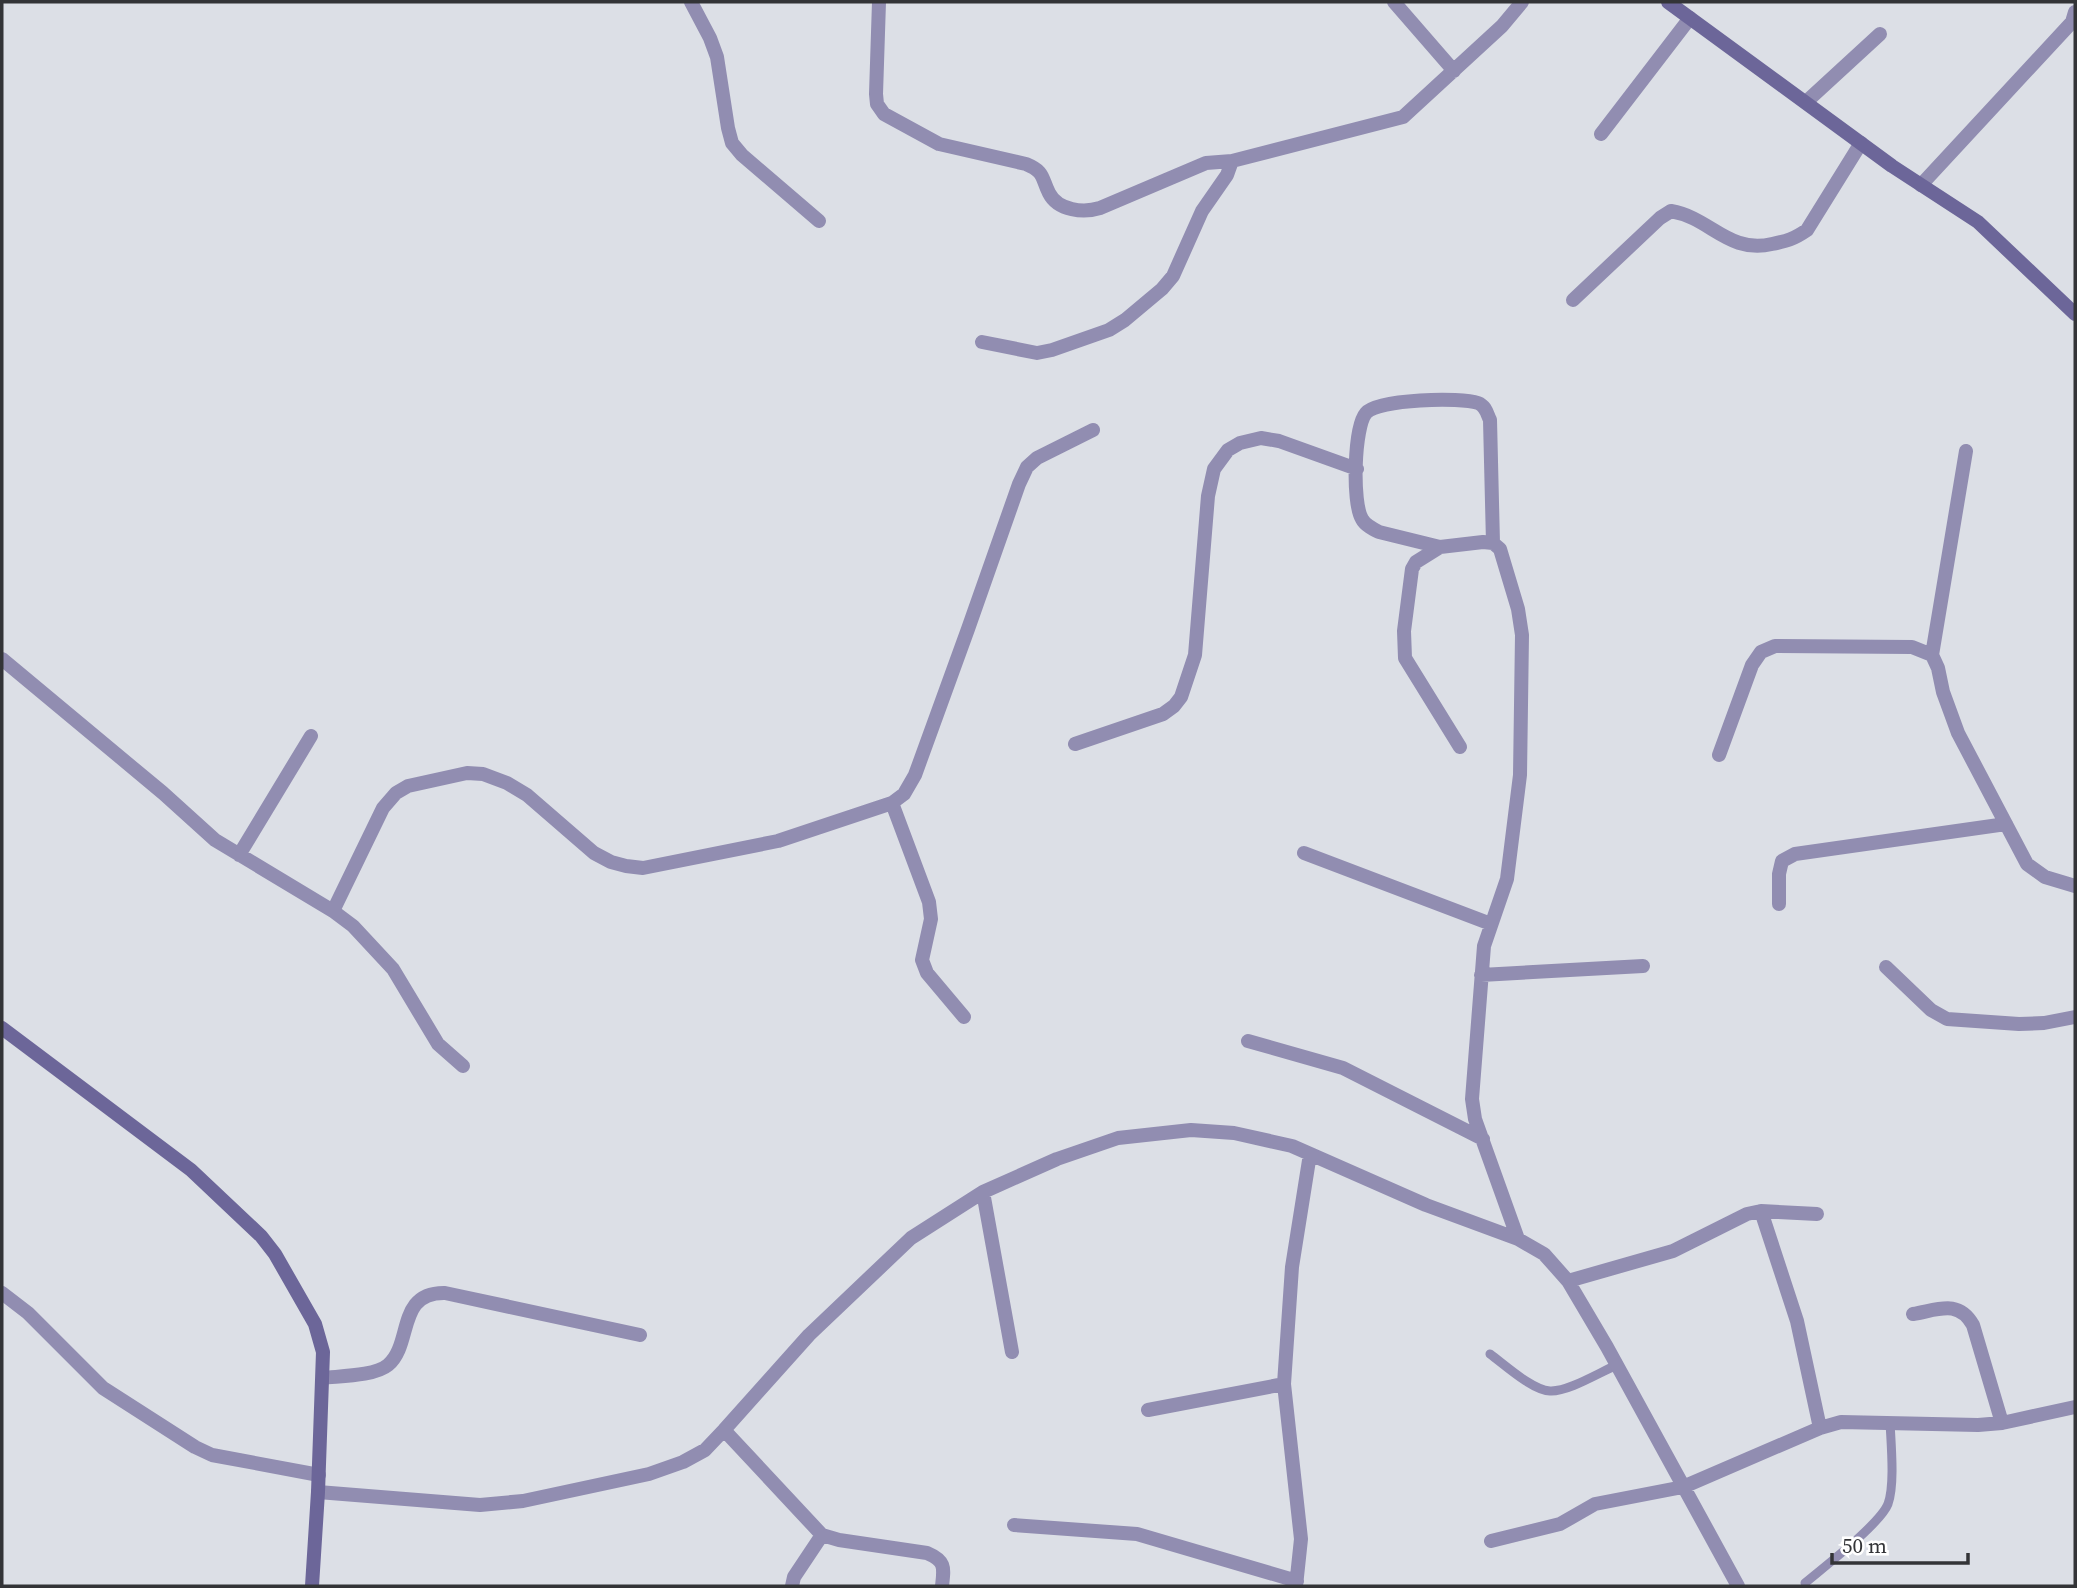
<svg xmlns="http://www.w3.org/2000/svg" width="2077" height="1588" font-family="'Source Serif 4',serif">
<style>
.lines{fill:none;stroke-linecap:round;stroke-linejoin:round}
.lane{stroke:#918db1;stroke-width:9}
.street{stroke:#918db1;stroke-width:14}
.secondary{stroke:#6c6699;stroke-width:14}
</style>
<rect width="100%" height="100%" fill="#dcdfe6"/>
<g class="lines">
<path class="lane" d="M1490 1354C1505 1365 1532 1390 1550 1391 1568 1392 1600 1372 1617 1365
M1805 1583C1824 1567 1880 1524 1888 1504 1895 1485 1891 1444 1890 1422"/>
<path class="street" d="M691 2 710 38 717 57 728 128 732 143 742 155 819 221
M879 2 876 94 877 104 884 114 939 144 1026 164C1045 172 1041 177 1049 193 1058 211 1084 213 1100 208L1206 163 1232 161 1403 117 1502 26 1522 2
M1394 2 1454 71
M1806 102 1880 34
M1601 134 1690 18
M1921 185 2072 22 2075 12
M1573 300 1660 218 1671 211C1711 218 1728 254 1772 244 1787 241 1794 239 1807 230L1861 143
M982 342 1037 353 1052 350 1109 330 1125 320 1162 289 1173 276 1202 211 1227 175 1232 161
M1440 547 1379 532C1373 529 1365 525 1362 519 1352 503 1354 427 1366 413 1378 399 1461 397 1478 403 1486 406 1487 414 1490 420L1493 543
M1932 655 1966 451
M2 659 163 793 215 840 333 911 353 926 393 969 438 1044 463 1066
M1075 744 1163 714 1174 706 1181 697 1195 655 1208 496 1214 469 1228 450 1240 443 1261 438 1279 441 1357 469
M1460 747 1405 658 1404 631 1412 569 1416 562 1440 547 1483 542 1493 543 1500 549 1518 609 1522 635 1520 775 1507 879 1484 946 1472 1099 1475 1119 1518 1239
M1719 755 1752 665 1761 652 1775 646 1912 647 1932 655 1938 668 1943 692 1958 733 2027 864 2045 877 2075 886
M892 803 929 902 931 919 922 960 927 973 964 1017
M1304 853 1491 924
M239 855 311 736
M1779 904V874L1782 861 1795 854 2006 824
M333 911 383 808 396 793 408 786 467 773 483 774 507 783 527 795 594 853 611 862 626 866 643 868 778 841 892 803 904 794 915 775 968 629 1019 484 1027 467 1037 458 1093 430
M1886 967 1931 1010 1947 1019 2019 1024 2044 1023 2075 1017
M1481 975 1643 966
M1248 1041 1343 1068 1483 1139
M983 1192 1012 1352
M1761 1211 1797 1321 1820 1428
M1568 1281 1673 1251 1747 1214 1761 1211 1817 1214
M2 1293 28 1313 103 1388 195 1447 212 1455 319 1475
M1913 1314C1938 1310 1958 1299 1973 1325L2002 1423
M323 1378C340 1376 375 1376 388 1365 413 1344 396 1292 445 1293L640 1335
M1148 1410 1284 1384
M724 1430 822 1535 839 1540 927 1553C946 1561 944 1568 942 1586
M318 1492 480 1505 523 1501 649 1474 683 1462 705 1450 724 1430 809 1335 911 1238 983 1192 1057 1159 1118 1138 1191 1130 1234 1133 1292 1146 1426 1205 1518 1239 1544 1254 1568 1281 1607 1347 1738 1586
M1014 1525 1137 1534 1297 1581
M1491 1541 1560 1524 1595 1504 1683 1487 1820 1428 1841 1422 1978 1425 2002 1423 2075 1407
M792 1586 794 1577 822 1535
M1296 1586 1301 1539 1284 1384 1292 1267 1310 1154"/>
<path class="secondary" d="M1668 2 1892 166 1978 222 2075 314
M2 1028 191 1170 261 1236 275 1254 315 1324 323 1352 318 1492 312 1586"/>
</g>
<rect width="2077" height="1588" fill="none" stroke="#333437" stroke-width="7"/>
<path d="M1832 1553v10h136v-10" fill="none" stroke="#333437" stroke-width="3.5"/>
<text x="1842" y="1553" font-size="21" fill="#333437" stroke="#ffffff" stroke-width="5" paint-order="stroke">50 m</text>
</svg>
